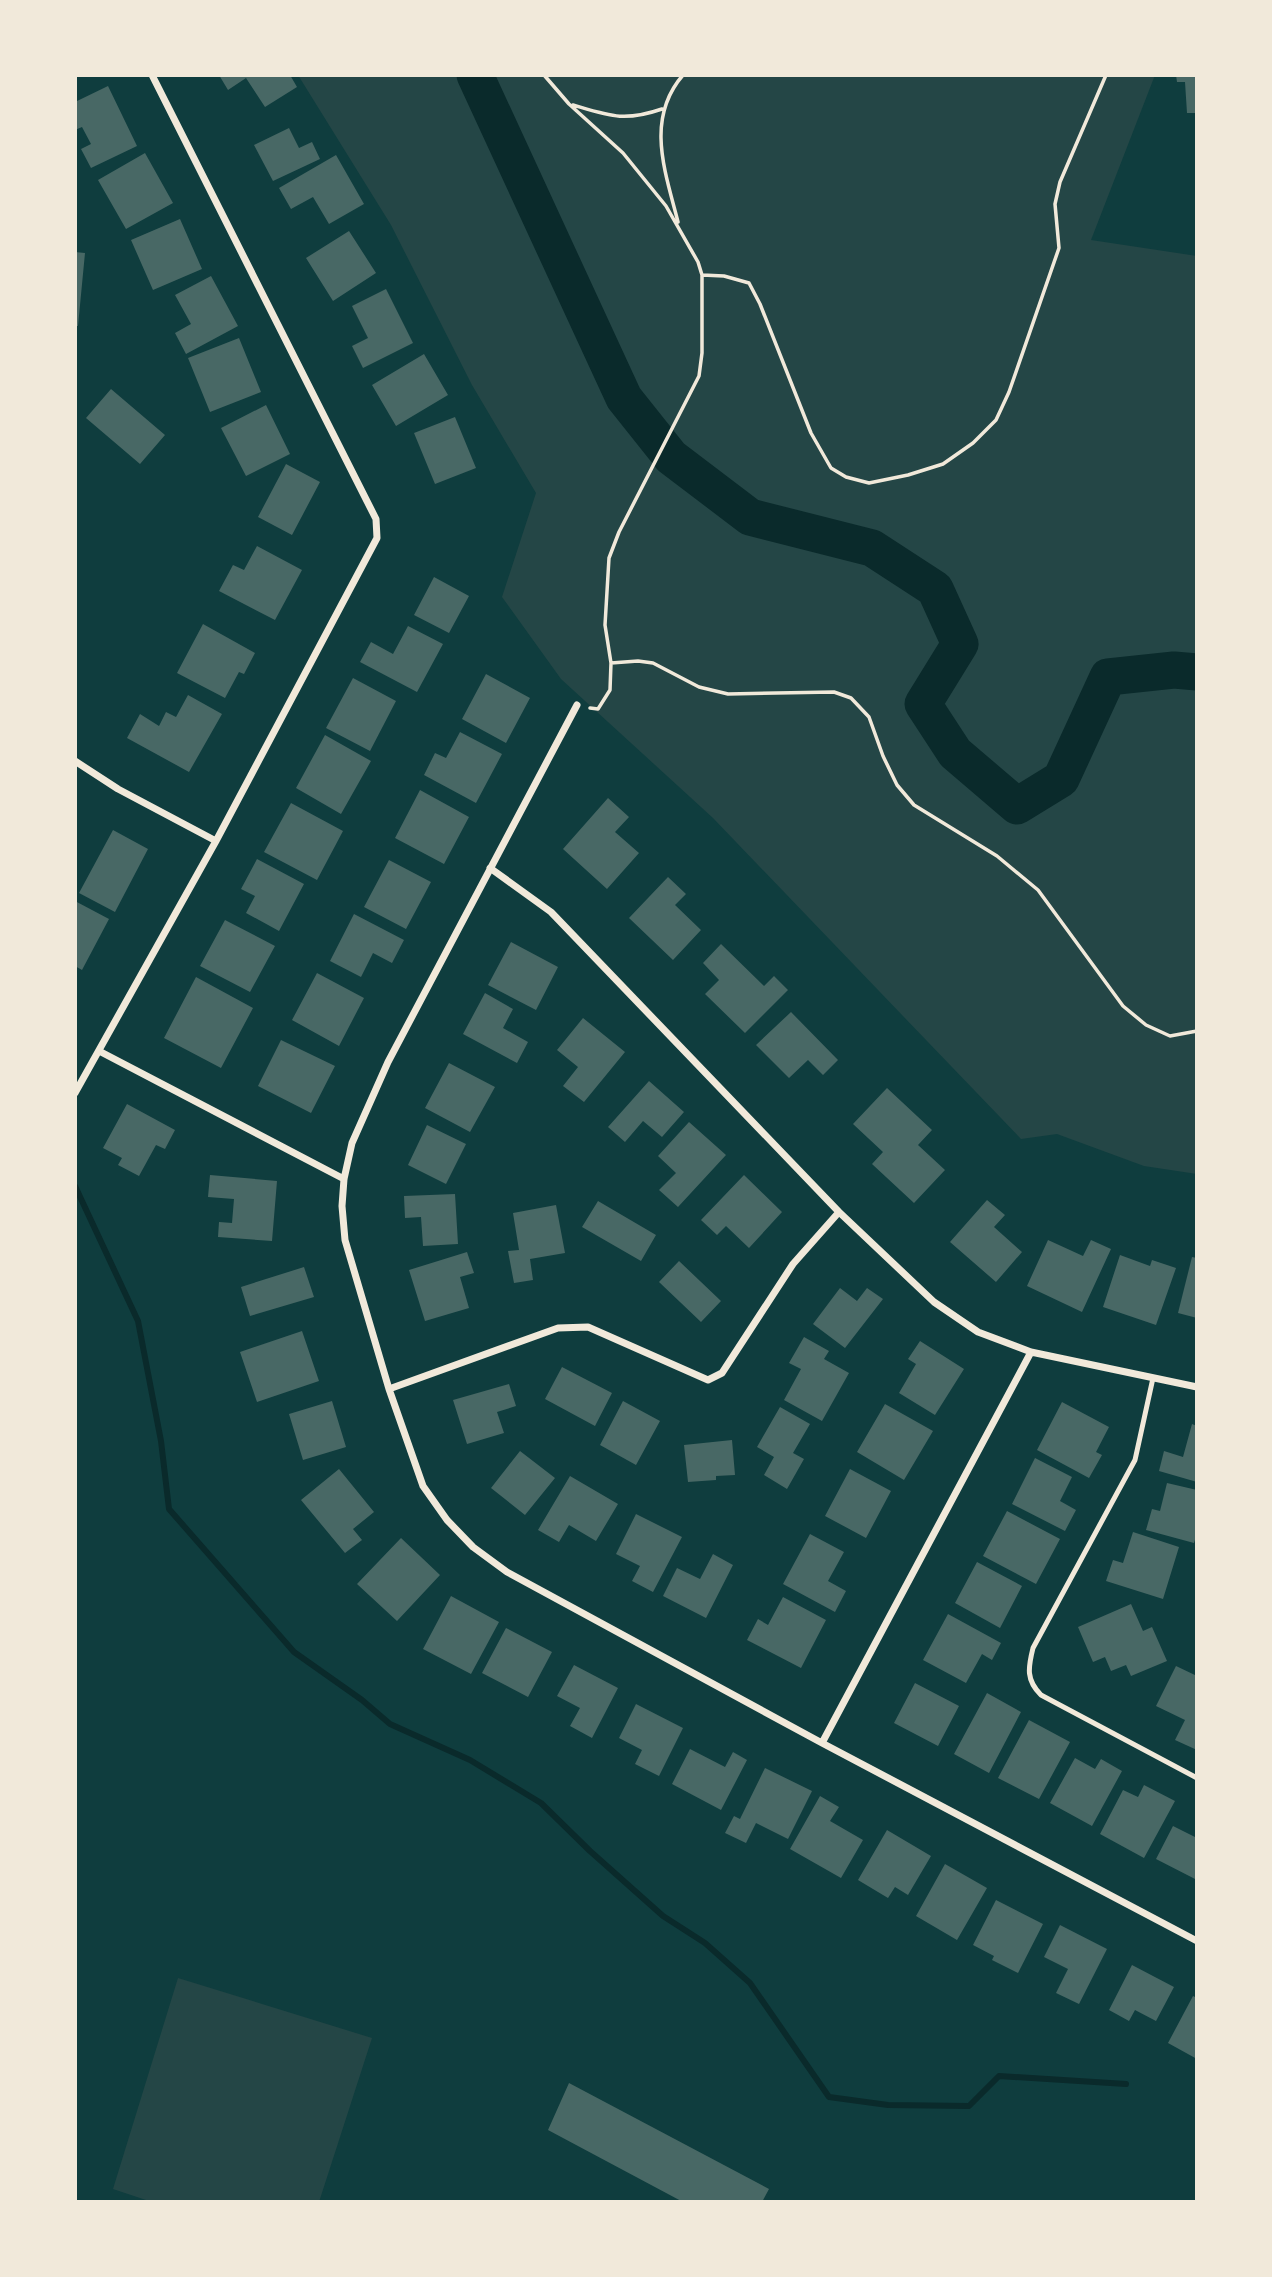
<svg xmlns="http://www.w3.org/2000/svg" width="1272" height="2277" font-family="'Alegreya Sans',sans-serif">
<style>
.green{fill:#244646}
.lines{fill:none;stroke-linecap:round;stroke-linejoin:round}
.stream{stroke:#0a2a2b;stroke-width:6}
.river{stroke:#0a2a2b;stroke-width:37}
.building{fill:#486865}
.path{stroke:#f1e9da;stroke-width:3.5}
.service{stroke:#f1e9da;stroke-width:5}
.minor{stroke:#f1e9da;stroke-width:7}
</style>
<rect width="100%" height="100%" fill="#0f3d3e"/>
<path class="green" d="M298 75H1155L1091 240 1197 256V1174L1144 1166 1057 1134 1021 1139 713 818 561 679 502 597 536 493 472 385 391 225Z
M178 1978 372 2038 319 2202H152L113 2189Z"/>
<g class="lines">
<path class="stream" d="M75 1186 138 1321 161 1441 169 1509 294 1652 362 1700 390 1724 470 1760 541 1803 590 1851 663 1916 705 1943 750 1983 829 2097 888 2105 969 2106 999 2076 1126 2084"/>
<path class="river" d="M475 75 624 398 671 457 750 517 872 548 935 589 960 644 923 704 955 753 1017 806 1061 779 1108 677 1174 670 1197 672"/>
</g>
<path class="building" d="M219 75H290L297 87 265 107 246 78 228 90Z
M1176 75H1197V113H1187L1185 82H1177Z
M108 86 137 146 91 168 81 149 91 144 82 127 75 130V102Z
M289 128 299 148 312 142 320 159 273 181 254 145Z
M145 153 173 203 126 229 98 180Z
M336 155 364 204 329 224 313 197 291 209 279 188Z
M180 219 202 269 153 290 131 240Z
M349 231 376 273 333 301 306 258Z
M75 252 85 253 78 326H75Z
M211 276 238 326 186 354 175 333 191 324 175 295Z
M386 289 413 343 363 368 352 346 368 338 352 306Z
M239 338 261 392 210 412 188 358Z
M424 354 448 395 396 426 372 385Z
M111 389 165 435 140 464 86 418Z
M266 405 290 454 246 476 221 428Z
M455 417 476 468 435 484 414 433Z
M286 464 320 482 292 535 258 517Z
M257 546 302 570 275 620 219 591 233 565 244 570Z
M434 577 469 596 449 633 414 615Z
M203 624 255 653 244 674 239 672 225 698 177 673Z
M408 626 443 644 417 692 360 662 371 642 393 654Z
M486 674 530 698 506 743 462 719Z
M353 678 396 701 370 751 326 728Z
M188 695 222 714 189 772 127 738 140 714 159 726 166 712 176 717Z
M460 732 502 754 476 803 424 775 435 753 446 758Z
M325 735 371 761 341 814 296 788Z
M420 790 469 817 444 864 395 838Z
M608 798 629 817 615 832 639 853 607 889 563 849Z
M291 803 343 831 317 880 264 852Z
M113 830 148 849 115 912 79 893Z
M257 859 304 884 279 931 246 913 255 896 241 889Z
M389 860 431 882 406 929 364 907Z
M668 877 686 894 675 905 701 930 673 960 629 918Z
M75 901 109 919 82 970 75 966Z
M354 914 404 940 392 963 373 953 361 977 330 961Z
M225 920 275 946 250 992 200 966Z
M511 942 558 967 536 1010 488 985Z
M721 944 764 986 774 976 788 990 745 1033 705 994 719 980 703 963Z
M317 973 364 998 339 1046 292 1020Z
M196 977 253 1008 221 1068 164 1038Z
M485 993 513 1009 503 1028 528 1042 517 1063 463 1034Z
M791 1012 838 1060 823 1075 808 1060 789 1078 756 1045Z
M583 1018 625 1052 584 1102 563 1086 578 1067 557 1050Z
M281 1040 335 1066 311 1113 258 1086Z
M449 1063 495 1087 470 1132 425 1108Z
M649 1081 684 1112 662 1137 643 1121 625 1142 608 1127Z
M887 1088 932 1130 918 1145 945 1170 914 1203 872 1164 883 1152 853 1124Z
M127 1104 175 1130 165 1149 156 1145 139 1176 118 1165 122 1158 103 1148Z
M689 1122 726 1155 678 1207 659 1190 676 1173 658 1156Z
M427 1125 466 1144 446 1184 408 1165Z
M210 1175 277 1181 272 1241 218 1237 219 1222 232 1223 234 1199 208 1197Z
M744 1175 782 1212 749 1248 726 1226 717 1235 701 1220Z
M455 1194 458 1244 423 1246 421 1217 405 1218 404 1196Z
M987 1200 1005 1215 994 1227 1022 1252 996 1282 950 1242Z
M598 1201 656 1235 641 1261 582 1227Z
M556 1205 565 1253 530 1259 533 1280 514 1283 508 1251 519 1250 513 1213Z
M1048 1240 1083 1256 1091 1240 1111 1249 1082 1312 1027 1286Z
M467 1252 474 1273 460 1277 469 1308 425 1321 409 1270Z
M1120 1255 1150 1266 1152 1260 1176 1268 1156 1325 1103 1307Z
M1192 1257 1197 1258V1318L1178 1313Z
M679 1261 721 1301 701 1322 659 1282Z
M304 1267 314 1297 250 1316 241 1287Z
M840 1288 857 1301 867 1288 883 1299 845 1348 813 1324Z
M302 1331 319 1381 257 1402 240 1352Z
M804 1337 829 1351 824 1359 849 1373 822 1421 784 1400 801 1369 789 1363Z
M920 1341 964 1369 935 1415 899 1393 916 1364 908 1359Z
M562 1367 612 1393 595 1426 545 1399Z
M509 1384 516 1406 497 1412 504 1433 467 1444 453 1400Z
M332 1401 346 1447 303 1460 289 1414Z
M623 1401 660 1421 636 1465 600 1445Z
M1062 1402 1109 1427 1096 1452 1102 1455 1089 1478 1037 1450Z
M885 1404 933 1431 904 1480 857 1452Z
M780 1407 810 1424 793 1453 804 1459 787 1489 764 1475 774 1457 757 1447Z
M1192 1424 1197 1426V1482L1159 1471 1164 1451 1183 1457Z
M732 1440 735 1475 716 1476V1480L688 1482 684 1445Z
M520 1451 555 1478 525 1515 491 1488Z
M1035 1458 1072 1477 1060 1501 1076 1510 1065 1531 1012 1504Z
M339 1469 374 1512 353 1529 362 1540 345 1553 301 1500Z
M850 1469 891 1491 866 1538 825 1516Z
M570 1476 618 1504 596 1541 569 1525 559 1542 538 1530Z
M1167 1483 1197 1490V1533L1194 1543 1146 1530 1152 1509 1160 1511Z
M1007 1511 1060 1539 1036 1584 983 1556Z
M636 1514 682 1537 653 1592 632 1581 640 1566 616 1554Z
M1133 1532 1179 1547 1163 1599 1106 1581 1113 1560 1123 1563Z
M810 1534 844 1552 828 1581 846 1591 835 1612 783 1584Z
M401 1538 440 1575 397 1621 357 1584Z
M713 1554 733 1565 706 1618 663 1596 677 1568 700 1579Z
M977 1562 1022 1586 1000 1628 955 1603Z
M451 1596 499 1622 471 1674 423 1649Z
M783 1597 826 1620 801 1668 747 1640 758 1619 768 1625Z
M1131 1604 1143 1631 1152 1627 1167 1661 1131 1676 1126 1665 1111 1671 1105 1657 1093 1662 1078 1627Z
M948 1614 1001 1643 992 1660 982 1654 966 1683 923 1660Z
M506 1628 552 1652 528 1697 482 1673Z
M574 1665 618 1688 592 1738 570 1726 580 1708 557 1696Z
M1176 1666 1197 1676V1750L1175 1740 1185 1720 1156 1706Z
M915 1683 959 1706 938 1746 894 1723Z
M987 1693 1021 1712 989 1773 954 1754Z
M636 1704 683 1728 659 1776 635 1764 642 1750 619 1738Z
M1029 1720 1070 1742 1039 1799 998 1778Z
M690 1749 725 1767 733 1752 747 1760 721 1810 672 1784Z
M1075 1758 1095 1769 1101 1759 1122 1771 1092 1826 1050 1803Z
M765 1768 812 1791 788 1839 756 1823 746 1843 725 1833 734 1816 740 1819Z
M1144 1785 1175 1801 1144 1858 1100 1834 1123 1790 1138 1797Z
M820 1796 839 1807 830 1821 863 1840 841 1878 790 1849Z
M1173 1826 1197 1838V1880L1156 1859Z
M887 1830 931 1856 908 1895 895 1887 888 1898 858 1880Z
M945 1864 987 1888 957 1940 916 1916Z
M996 1900 1043 1924 1018 1973 992 1960 994 1956 973 1945Z
M1060 1925 1107 1949 1079 2004 1056 1993 1068 1969 1044 1957Z
M1132 1965 1174 1987 1156 2021 1135 2010 1129 2021 1109 2010Z
M1193 1996 1197 1998V2059L1168 2043Z
M569 2083 769 2189 762 2202H683L548 2130Z"/>
<g class="lines">
<path class="path" d="M544 75 569 104 623 153 666 206 698 262 702 275V353L699 376 619 532 609 558 605 625 611 663 610 690 598 709 590 708
M573 105C610 116 624 122 662 109
M678 222C665 171 645 119 683 75
M702 275 724 276 749 283 760 304 811 433 831 468 846 477 869 483 908 475 943 464 973 443 996 420 1009 392 1059 248 1055 204 1060 182 1106 75
M611 663 638 661 653 663 699 687 728 694 834 692 851 698 869 717 883 756 897 785 914 805 997 856 1038 890 1123 1006 1146 1025 1170 1036 1197 1031"/>
<path class="service" d="M1153 1378 1135 1460 1033 1648C1028 1668 1026 1680 1041 1695L1197 1778"/>
<path class="minor" d="M577 705 388 1062 352 1143 344 1179 342 1206 345 1240 389 1389 423 1486 447 1520 473 1547 507 1572 822 1743 1197 1941
M75 761 118 789 216 841
M490 868 551 912 839 1212 934 1302 978 1332 1031 1352 1197 1387
M99 1051 344 1179
M75 1093 216 841 377 538 376 519 152 75
M389 1389 558 1328 588 1327 708 1380 722 1373 793 1264 839 1212
M822 1743 1031 1352"/>
</g>
<rect width="1272" height="2277" fill="none" stroke="#f1e9da" stroke-width="154"/>
</svg>
